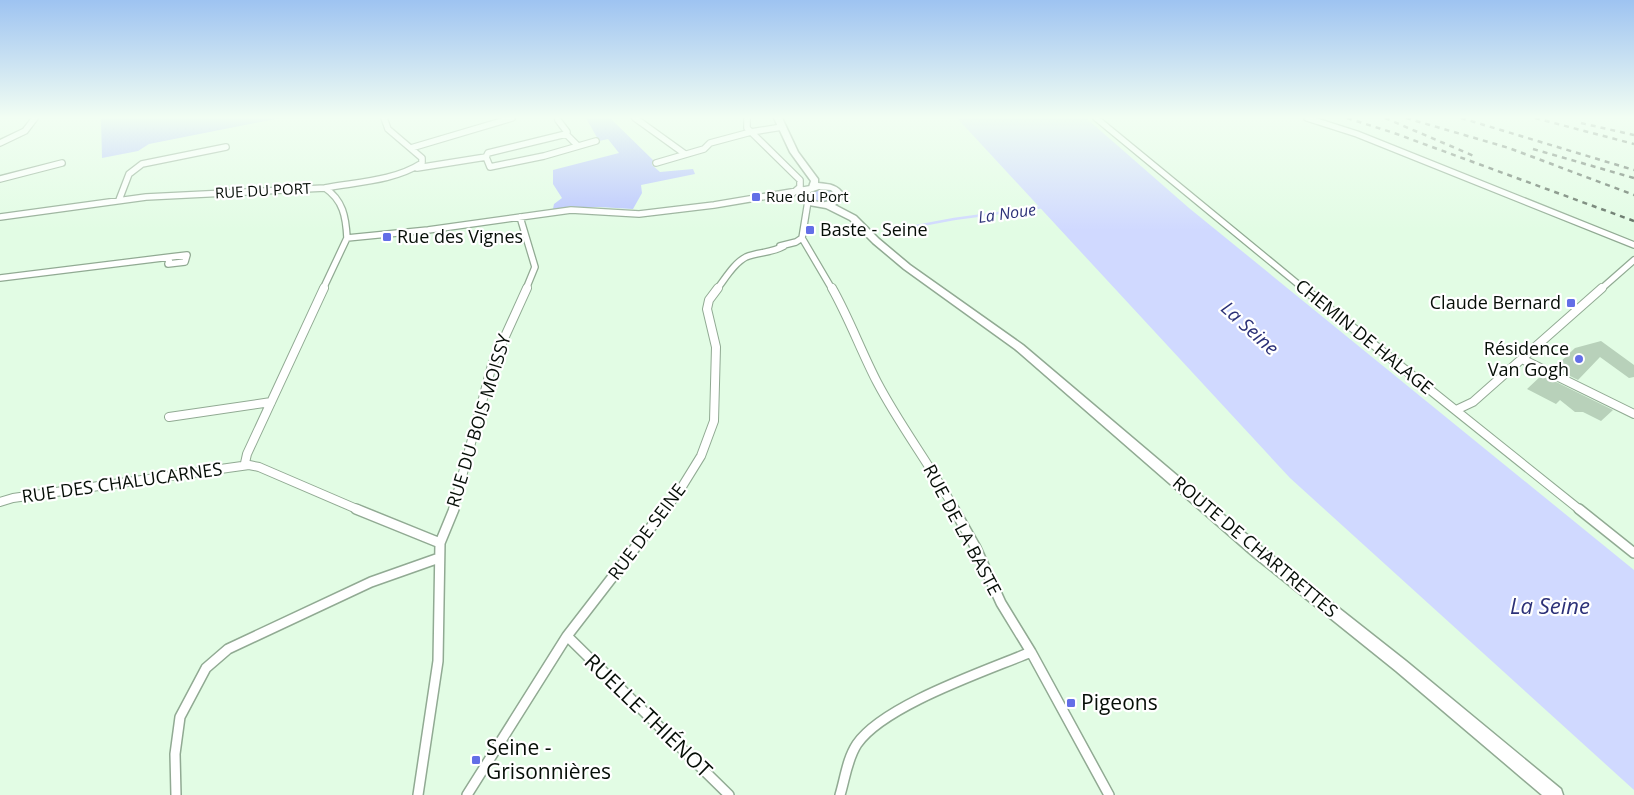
<svg xmlns="http://www.w3.org/2000/svg" width="1634" height="795" font-family="'Open Sans',sans-serif">
<style>
.green{fill:#b8c4ff}
.water{fill:#d0d9ff}
.lines{fill:none;stroke-linecap:round;stroke-linejoin:round}
.stream{stroke:#d0d9ff;stroke-width:2.5}
.building{fill:#b8d1ba}
.street-far2-casing{stroke:#91aa93;stroke-width:8}
.street-far1-casing{stroke:#91aa93;stroke-width:10}
.street-casing{stroke:#91aa93;stroke-width:12}
.secondary-casing{stroke:#91aa93;stroke-width:3}
.street-far2{stroke:#fff;stroke-width:5.5}
.street-far1{stroke:#fff;stroke-width:8}
.street{stroke:#fff;stroke-width:9}
.secondary{fill:#fff;fill-rule:evenodd}
.rail{stroke:#5e6d60;stroke-width:2.5;stroke-dasharray:5 5;stroke-linecap:butt}
.poi-dot{fill:#636ee7;stroke:#fff;stroke-width:2}
.labels{text-anchor:middle;stroke-width:4.5;stroke-linejoin:round;paint-order:stroke}
.far-street-label{font-size:15px;fill:#060e07;stroke:#fff}
.far-poi-label{font-size:15px;fill:#060e07;stroke:#fff;text-anchor:start}
.far-water-label{font-size:16px;font-style:italic;fill:#2c3178;stroke:#fff}
.poi-label{font-size:18px;fill:#060e07;stroke:#fff;text-anchor:start}
.street-label{font-size:18px;fill:#060e07;stroke:#fff}
.water-label{font-size:19px;font-style:italic;fill:#2c3178;stroke:#fff}
.near-poi-label{font-size:21px;fill:#060e07;stroke:#fff;text-anchor:start}
.near-street-label{font-size:21px;fill:#060e07;stroke:#fff}
.near-water-label{font-size:22px;font-style:italic;fill:#2c3178;stroke:#fff}
</style>
<rect width="100%" height="100%" fill="#e2fce4"/>
<path class="green" d="M101 118H280L149 144 138 151 102 158Z
M586 118H612V120L653 160 652 165 660 172 693 169 695 174 641 185 642 193 633 209 599 207 553 209 554 204 562 198 553 184V170L619 153 608 139 599 141Z
M818 189 830 190 836 196C830 203 823 204 814 201L810 194Z"/>
<path class="water" d="M957 118H1086L1189 208 1634 570V790L1290 478Z"/>
<g class="lines">
<path class="stream" d="M883 227 906 228 954 219 1043 207"/>
</g>
<path class="building" d="M1601 341 1634 365V377L1629 378 1600 357 1578 380 1554 368 1575 348Z
M1542 375 1613 410 1601 421 1583 412H1575L1560 400 1556 404 1527 389Z"/>
<g class="lines">
<defs>
<path id="street-far2" d="M635 118 685 154
M747 118V128L800 180V187L793 193
M1096 118 1304 289
M1307 118 1357 134 1634 245
M558 120 567 132 566 134
M0 143 25 131 35 118
M411 148 512 118
M486 157 488 153 566 134 578 146
M656 163 704 149 710 143 751 132 782 127
M417 168 486 157 490 167 544 156 596 141
M0 179 62 163
M325 188C357 182 394 181 422 163V158L388 129 384 118
M119 200 129 174 142 164 226 147
M0 217 146 197 325 188C343 200 346 217 347 238L428 230 571 210 639 214 714 205 809 189
M520 217 535 267 526 289
M802 238 832 289
M802 238 808 201
M780 246 796 242 802 238
M187 255 185 262 168 264 170 257Z
M0 278 170 257
M323 289 347 238
M717 289C725 279 734 263 746 257 758 252 772 253 784 246
M1601 289 1634 260"/>
<path id="street-far1" d="M832 288C849 318 861 351 877 382 900 426 931 466 955 510
M1303 288 1580 510
M1522 359 1634 414
M1456 410 1473 402 1602 288
M169 417 271 402
M245 463 247 454 324 288
M0 502 13 498 249 465 259 467 359 510
M453 510 492 365 527 288
M665 510 680 490 701 456 714 421 716 347 707 309 709 300 718 288"/>
<path id="street" d="M356 509 440 543 438 661 418 795
M954 509 976 548 1001 603 1031 652 1109 795
M1579 509 1634 553
M440 543 454 509
M567 636 729 795
M176 795 175 754 180 717 206 668 228 649 371 582 439 558
M467 795 567 636 665 509
M840 795C845 779 847 759 857 744 884 705 986 671 1031 652"/>
<path id="secondary" d="M774 118H782L798 152 818 179V183C830 184 838 185 844 195L840 201 835 205 856 216 879 239 910 265 1023 345 1264 549 1406 661 1561 789 1563 795H1542L1396 671 1254 557 1015 349 904 269 873 243 850 220 826 208 809 205 800 197 803 189 809 187 811 181 790 152ZM819 189 831 190 836 195C828 205 817 204 808 197L810 192Z"/>
</defs>
<use href="#street-far2" class="street-far2-casing"/>
<use href="#street-far1" class="street-far1-casing"/>
<use href="#street" class="street-casing"/>
<use href="#secondary" class="secondary-casing"/>
<use href="#street-far2" class="street-far2"/>
<use href="#street-far1" class="street-far1"/>
<use href="#street" class="street"/>
<use href="#secondary" class="secondary"/>
<path class="rail" d="M1347 118 1394 133 1634 221
M1385 118 1474 156
M1406 118 1509 148 1634 195
M1461 118 1634 170
M1535 118 1634 144
M1581 123 1634 135
M1533 149 1634 178"/>
</g>
<linearGradient id="sky" x2="0" y2="1"><stop stop-color="#9ec3f1"/><stop offset="0.51" stop-color="#f2fef3"/><stop offset="1" stop-color="#f2fef3" stop-opacity="0"/></linearGradient>
<rect width="1634" height="230" fill="url(#sky)"/>
<g class="poi-dot">
<rect x="751" y="192" width="10" height="10" rx="2.5"/>
<rect x="805" y="225" width="10" height="10" rx="2.5"/>
<rect x="382" y="232" width="10" height="10" rx="2.5"/>
<rect x="1566" y="298" width="10" height="10" rx="2.5"/>
<circle cx="1579" cy="359" r="5"/>
<rect x="1066" y="698" width="10" height="10" rx="2.5"/>
<rect x="471" y="755" width="10" height="10" rx="2.5"/>
</g>
<g class="labels">
<g class="far-street-label">
<text transform="translate(263 191) rotate(-3)" y="5">RUE DU PORT</text>
</g>
<g class="far-poi-label">
<text x="766" y="202">Rue du Port</text>
</g>
<g class="far-water-label">
<text transform="translate(1007 213) rotate(-8)" y="6">La Noue</text>
</g>
<g class="poi-label">
<text x="820" y="236">Baste - Seine</text>
<text x="397" y="243">Rue des Vignes</text>
<text x="1561" y="309" text-anchor="end">Claude Bernard</text>
<text x="1569" y="355" text-anchor="end">Résidence<tspan x="1569" dy="21">Van Gogh</tspan></text>
</g>
<g class="street-label">
<text transform="translate(1364 337) rotate(39)" y="6">CHEMIN DE HALAGE</text>
<text transform="translate(479 421) rotate(-73)" y="6">RUE DU BOIS MOISSY</text>
<text transform="translate(122 483) rotate(-8)" y="6">RUE DES CHALUCARNES</text>
<text transform="translate(962 530) rotate(62)" y="6">RUE DE LA BASTE</text>
<text transform="translate(647 532) rotate(-53)" y="6">RUE DE SEINE</text>
<text transform="translate(1255 547) rotate(40)" y="6">ROUTE DE CHARTRETTES</text>
</g>
<g class="water-label">
<text transform="translate(1250 328) rotate(42)" y="7">La Seine</text>
</g>
<g class="near-poi-label">
<text x="1081" y="710">Pigeons</text>
<text x="486" y="755">Seine -<tspan x="486" dy="24">Grisonnières</tspan></text>
</g>
<g class="near-street-label">
<text transform="translate(648 716) rotate(44)" y="7">RUELLE THIÉNOT</text>
</g>
<g class="near-water-label">
<text x="1550" y="614">La Seine</text>
</g>
</g>
</svg>
